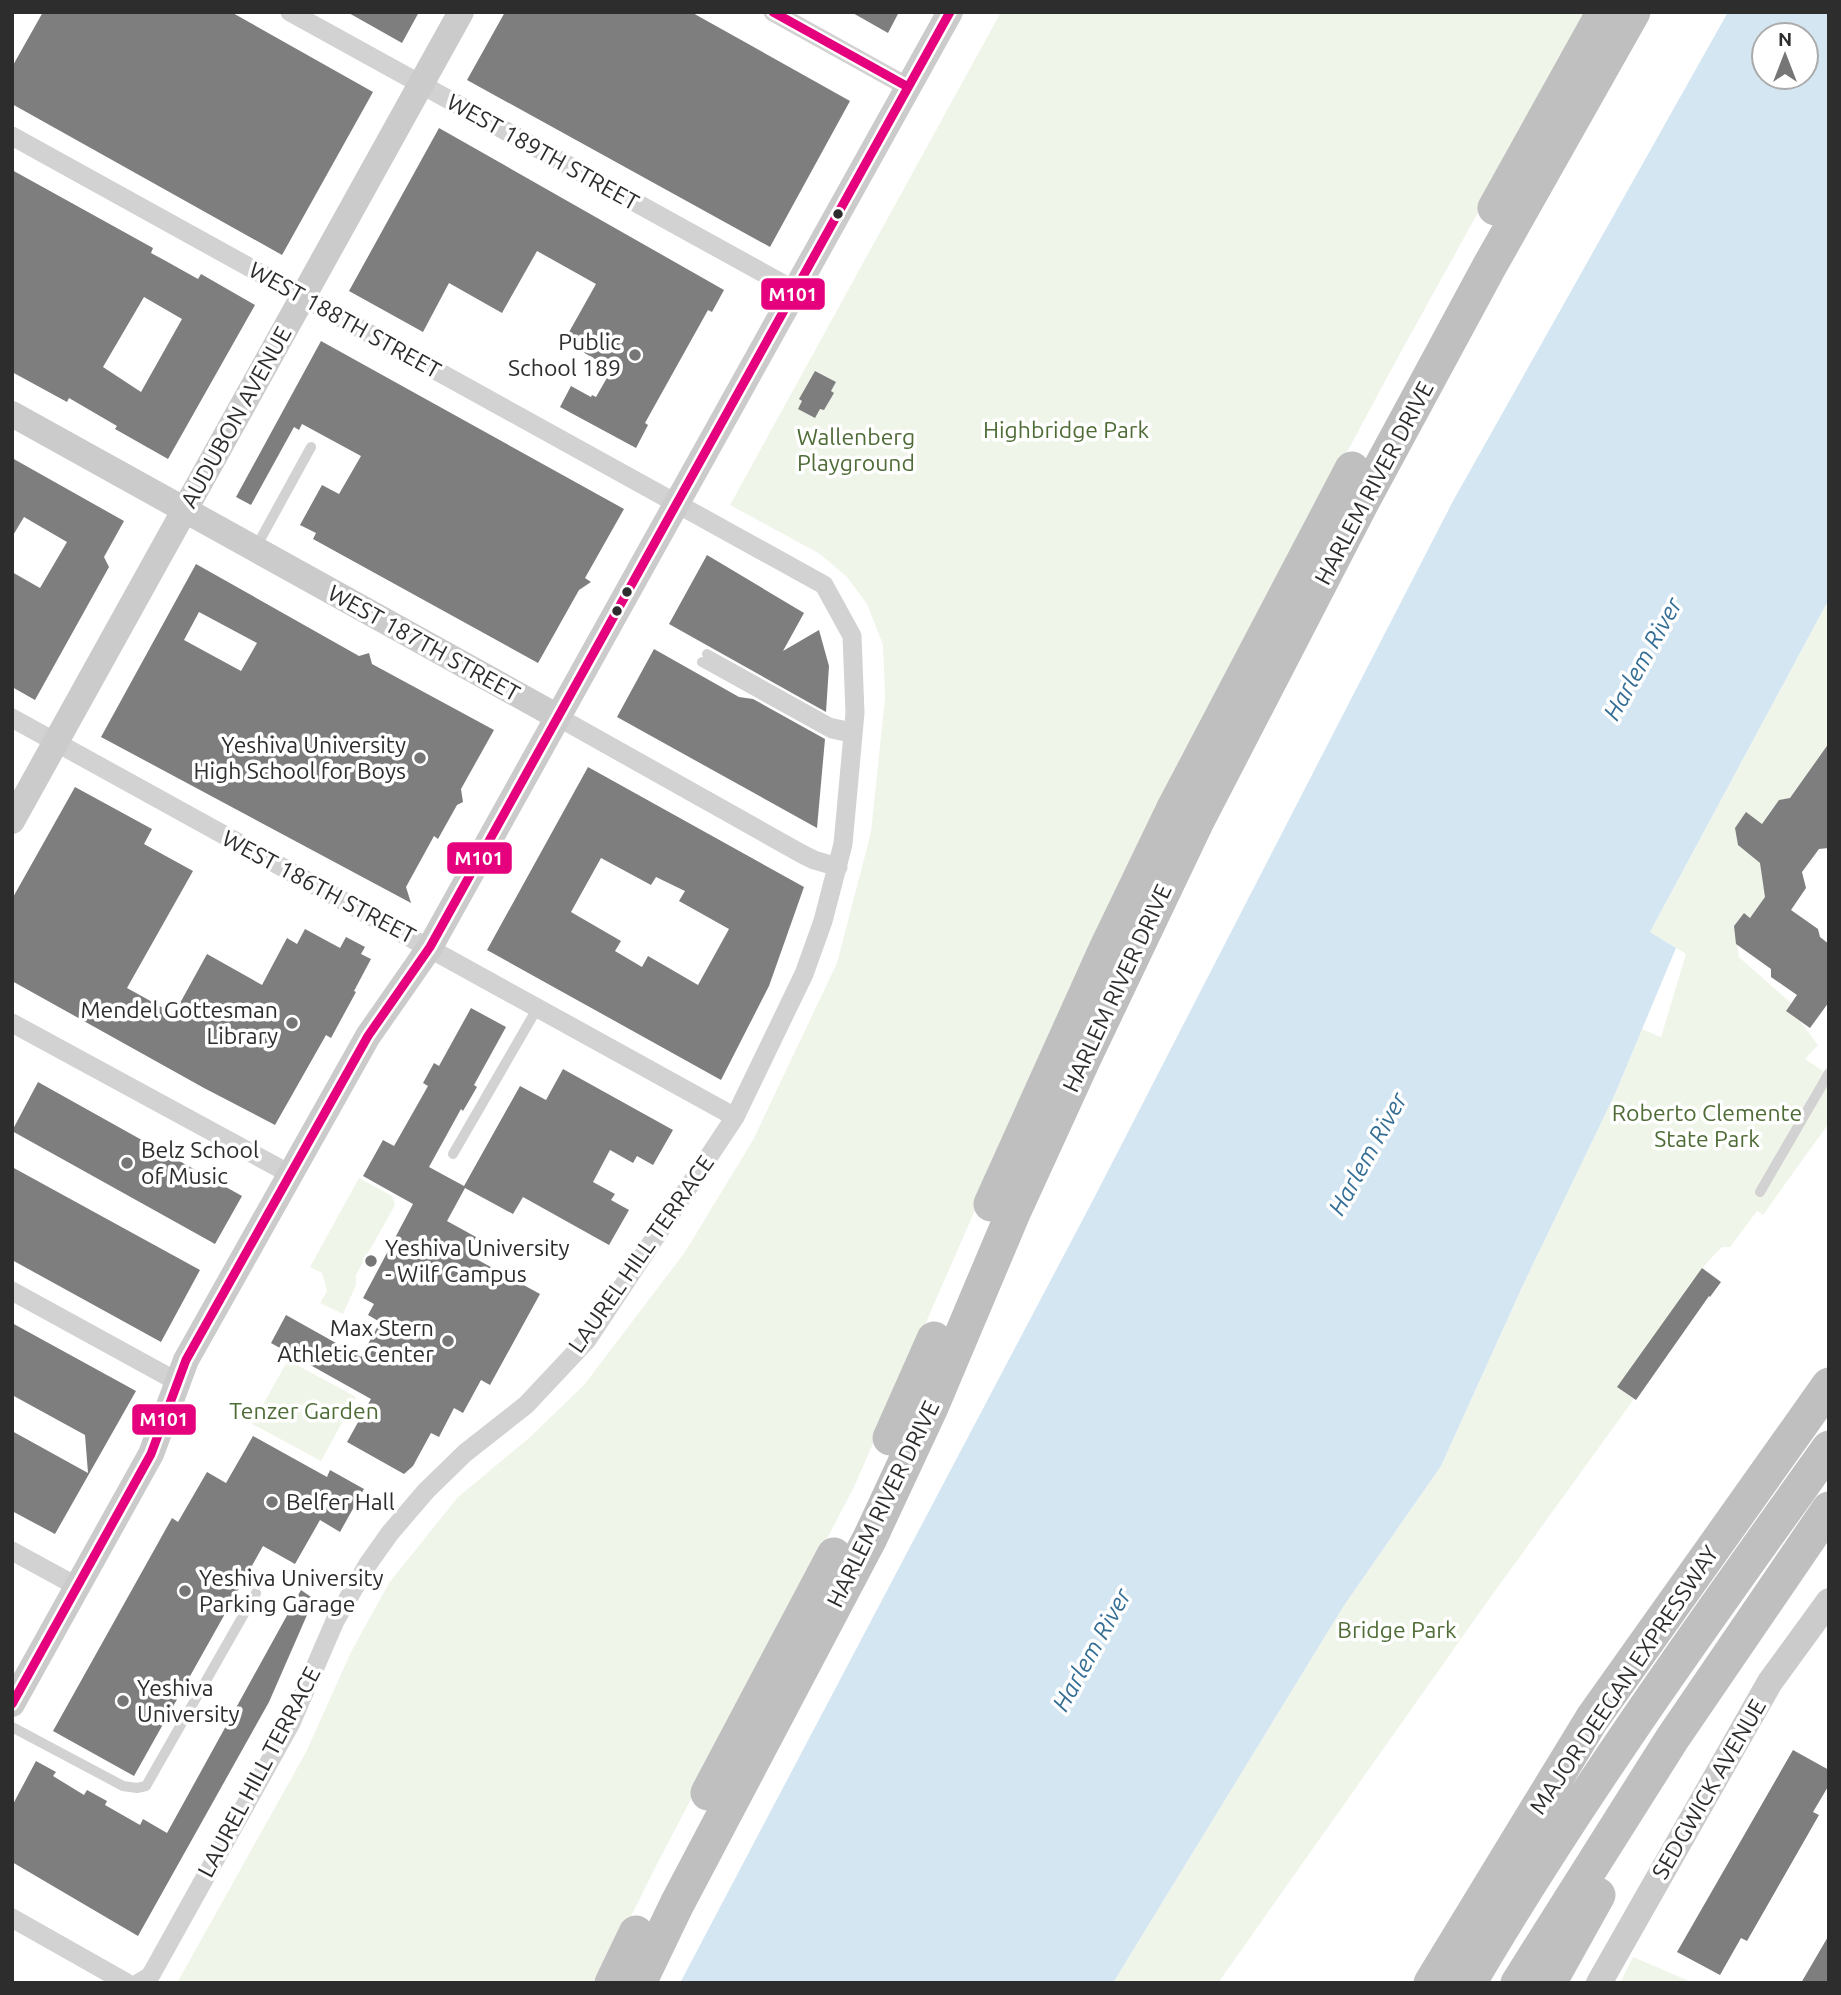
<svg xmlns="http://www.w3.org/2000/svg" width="1841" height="1995" font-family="Ubuntu,sans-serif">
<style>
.green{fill:#f0f5ea}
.water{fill:#d5e6f3;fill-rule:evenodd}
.building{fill:#7e7e7e;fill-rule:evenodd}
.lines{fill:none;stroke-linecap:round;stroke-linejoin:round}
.lane{stroke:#d2d2d2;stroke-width:10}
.street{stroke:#d2d2d2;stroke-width:19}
.secondary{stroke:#cbcbcb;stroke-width:26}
.highway{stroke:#bfbfbf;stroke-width:35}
.bus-1-casing{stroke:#fff;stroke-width:14}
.bus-1{stroke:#e5007d;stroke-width:9}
.bus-dot{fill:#2d2d2d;stroke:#fff;stroke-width:2.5}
.poi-dot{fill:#767676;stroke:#fff;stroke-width:2.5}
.labels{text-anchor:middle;stroke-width:7;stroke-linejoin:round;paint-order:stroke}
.street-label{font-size:23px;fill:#2d2d2d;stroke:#fff}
.poi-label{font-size:23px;fill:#2d2d2d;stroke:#fff;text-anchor:start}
.park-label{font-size:23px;fill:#4f6c37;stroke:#fff}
.water-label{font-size:24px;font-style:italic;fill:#356e95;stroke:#fff}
.line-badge{stroke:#fff;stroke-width:2.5}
.badge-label{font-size:19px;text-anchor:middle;font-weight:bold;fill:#fff}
</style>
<rect width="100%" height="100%" fill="#fff"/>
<path class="green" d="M1001 12H1589L1397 359 1273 590 1042 1057 854 1487 655 1868 598 1983H177L306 1752 351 1652 389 1583 458 1497 529 1438 584 1385 685 1252 753 1140 837 963 871 832 885 698 883 645 867 604 847 577 820 554 730 505Z
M1829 599V760L1820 755 1790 798 1779 800 1762 824 1746 813 1736 828 1738 845 1769 870 1765 897 1750 918 1744 913 1734 926 1739 957 1791 1003 1786 1011 1800 1021 1818 1045 1805 1059 1829 1075V1123L1763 1215 1757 1211 1730 1247H1722L1702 1268 1618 1387 1634 1399 1487 1602 1218 1983H1113L1343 1607 1441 1466 1524 1283 1615 1094 1642 1029 1661 1037 1686 954 1650 932Z
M359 1178 392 1196 395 1205 356 1275V1285L343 1314 320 1303 327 1291 322 1273 310 1267Z
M288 1360 356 1397 321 1461 252 1424Z
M1633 1957 1694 1983H1620Z"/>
<path class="water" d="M1728 12H1829V599L1650 932 1676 948 1615 1094 1524 1283 1441 1466 1343 1607 1113 1983H680L1093 1200 1453 501ZM1764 35H1806V77H1764Z"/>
<path class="building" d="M43 12H231L373 92 282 255 12 104V67Z
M347 12H419L402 43Z
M505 12H691L850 101 770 247 467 80Z
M851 12H899L888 33Z
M439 128 724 290 712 312 708 310 645 423 648 425 636 448 560 407 571 386 591 397 592 395 596 397 612 369 564 341 596 284 537 251 502 313 449 283 423 332 349 291Z
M12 170 153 248 151 253 164 260 198 279 201 274 255 305 168 459 115 429 117 426 69 398 67 402 12 372ZM144 297 182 319 141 392 103 367Z
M321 341 624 509 585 578 591 582 579 590 538 663 313 539 316 533 300 525 322 485 339 494 361 456 302 424 299 430 294 427 251 505 236 497Z
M815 371 836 382 831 391 834 393 824 410 820 409 815 418 798 409 802 401 799 399Z
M12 458 124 521 104 557 109 567 35 700 12 687V572L40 588 67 542 24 517 12 537Z
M707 555 804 613 783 651 819 630 829 666 826 712 669 624Z
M196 564 359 656 369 653 372 664 494 730 461 789 463 802 457 805 438 839 434 836 406 887 411 903 101 737ZM199 612 257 643 241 671 184 640Z
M654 649 739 697 753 699 825 739 817 828 617 717Z
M1829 743V848L1819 849 1802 872 1806 888 1791 910 1818 929 1820 937 1829 944V1002L1810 1028 1786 1011 1797 995 1771 977V969L1736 944 1734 926 1744 913 1750 918 1765 897 1760 863 1738 845 1735 828 1746 812 1762 824 1779 800 1790 798Z
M588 767 804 887 769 986 721 1080 487 950ZM601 858 651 885 656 877 685 891 679 901 729 929 698 985 648 956 642 967 615 951 621 941 571 912Z
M75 787 152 829 144 844 193 871 127 988 174 1014 207 954 262 985 287 938 297 944 305 929 340 948 346 937 365 947 361 954 371 959 354 991 356 992 331 1038 326 1035 275 1125 204 1088 12 981V899Z
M471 1008 506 1027 474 1085 477 1087 463 1111 461 1109 429 1167 464 1186 520 1086 546 1100 563 1069 673 1130 653 1165 637 1156 633 1163 610 1150 593 1182 615 1194 611 1200 629 1210 609 1245 523 1197 513 1214 465 1188 447 1221 476 1237 469 1250 471 1251 469 1255 540 1294 490 1385 481 1380 463 1413 454 1408 439 1437 431 1433 413 1466 404 1474 347 1442 371 1399 271 1343 286 1315 361 1357 380 1322 368 1315 374 1304 363 1298 413 1204 363 1176 383 1140 394 1146 428 1086 423 1083 434 1063 439 1066Z
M38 1082 242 1196 215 1244 12 1131Z
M12 1167 200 1270 161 1342 12 1260Z
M1702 1268 1721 1282 1710 1297 1709 1296 1636 1400 1617 1387Z
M12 1323 136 1391 55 1534 12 1511V1431L88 1473 85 1435 12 1395Z
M253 1436 327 1477 330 1470 364 1489 340 1532 320 1520 295 1564 263 1546 134 1776 53 1731 172 1518 178 1522 207 1472 226 1483Z
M301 1590 314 1599 269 1702 138 1936 12 1862V1806L36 1761 56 1772 53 1776 84 1795 87 1790 107 1801 105 1805 140 1825 143 1819 167 1833Z
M1793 1750 1829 1770V1785L1813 1812 1819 1815 1747 1941 1741 1938 1720 1975 1677 1952Z
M1829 1935V1983H1801Z"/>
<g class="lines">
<path class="lane" d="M255 549 311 447
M707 654 831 723 854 728
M702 662 830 733 853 738
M453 1154 538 1007
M1760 1192 1829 1073
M12 1727 123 1786 137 1788 146 1786 256 1593"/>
<path class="street" d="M290 12 796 291
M773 12 908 87
M12 136 824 585 852 636 855 713 843 844 823 921 804 974 735 1117 587 1340 526 1405 465 1453 426 1491 390 1533 368 1564 335 1621 291 1723 152 1973 149 1977 139 1983
M558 717 802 854 814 860 838 867
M12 718C253 852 495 983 735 1117
M12 1023 290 1174
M12 1291 176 1381
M12 1551 78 1587
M12 1918 127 1983"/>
<path class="secondary" d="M12 414 558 717
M12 821 461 12
M12 1704 151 1454 186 1360 368 1036 430 947 950 12
M1599 1983 1770 1682 1829 1601"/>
<path class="highway" d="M1495 208 1604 12
M991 1204 1107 947 1173 810 1352 469
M890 1438 934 1339
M708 1793 834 1555
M612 1983 636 1933
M639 1983 677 1904 870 1538 932 1405 1013 1213 1084 1058 1197 821 1362 502 1489 267 1633 12
M1431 1983 1592 1719 1829 1385
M1469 1983C1578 1797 1704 1623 1829 1448
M1518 1983 1672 1739 1829 1509
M1549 1983 1598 1895"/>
<defs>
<path id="bus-1" d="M773 12 908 87
M12 1704 151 1454 186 1360 368 1036 430 947 950 12"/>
</defs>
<use href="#bus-1" class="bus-1-casing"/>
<use href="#bus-1" class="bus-1"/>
</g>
<g class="bus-dot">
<circle cx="838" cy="214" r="6"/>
<circle cx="627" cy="592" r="6"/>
<circle cx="617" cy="611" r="6"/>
</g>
<g class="poi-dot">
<circle cx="635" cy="355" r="7"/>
<circle cx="420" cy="758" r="7"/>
<circle cx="292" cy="1023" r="7"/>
<circle cx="127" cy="1163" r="7"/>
<circle cx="371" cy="1261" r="7"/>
<circle cx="448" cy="1341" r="7"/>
<circle cx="272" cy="1502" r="7"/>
<circle cx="185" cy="1591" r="7"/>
<circle cx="123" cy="1701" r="7"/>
</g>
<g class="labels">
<g class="street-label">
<text transform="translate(543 152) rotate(29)" y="8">WEST 189TH STREET</text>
<text transform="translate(345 320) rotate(29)" y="8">WEST 188TH STREET</text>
<text transform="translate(236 417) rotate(-61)" y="8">AUDUBON AVENUE</text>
<text transform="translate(1374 483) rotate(-62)" y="8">HARLEM RIVER DRIVE</text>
<text transform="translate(424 643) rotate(29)" y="8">WEST 187TH STREET</text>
<text transform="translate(319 887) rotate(28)" y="8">WEST 186TH STREET</text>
<text transform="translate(1117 988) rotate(-65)" y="8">HARLEM RIVER DRIVE</text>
<text transform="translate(641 1254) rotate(-55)" y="8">LAUREL HILL TERRACE</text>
<text transform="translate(883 1504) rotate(-64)" y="8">HARLEM RIVER DRIVE</text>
<text transform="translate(1624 1680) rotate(-56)" y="8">MAJOR DEEGAN EXPRESSWAY</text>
<text transform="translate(259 1772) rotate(-62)" y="8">LAUREL HILL TERRACE</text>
<text transform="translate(1709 1789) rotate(-60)" y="8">SEDGWICK AVENUE</text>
</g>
<g class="poi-label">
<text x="621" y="350" text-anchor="end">Public<tspan x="621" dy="26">School 189</tspan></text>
<text x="406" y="753" text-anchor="end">Yeshiva University<tspan x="406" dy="26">High School for Boys</tspan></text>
<text x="278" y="1018" text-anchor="end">Mendel Gottesman<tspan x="278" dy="26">Library</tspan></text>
<text x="141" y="1158">Belz School<tspan x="141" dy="26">of Music</tspan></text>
<text x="385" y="1256">Yeshiva University<tspan x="385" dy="26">- Wilf Campus</tspan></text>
<text x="434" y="1336" text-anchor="end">Max Stern<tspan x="434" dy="26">Athletic Center</tspan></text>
<text x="286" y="1510">Belfer Hall</text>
<text x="199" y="1586">Yeshiva University<tspan x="199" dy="26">Parking Garage</tspan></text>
<text x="137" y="1696">Yeshiva<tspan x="137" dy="26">University</tspan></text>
</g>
<g class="park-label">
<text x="1066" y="438">Highbridge Park</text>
<text x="856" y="445">Wallenberg<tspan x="856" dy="26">Playground</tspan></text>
<text x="1707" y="1121">Roberto Clemente<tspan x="1707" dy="26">State Park</tspan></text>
<text x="304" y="1419">Tenzer Garden</text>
<text x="1397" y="1638">Bridge Park</text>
</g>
<g class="water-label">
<text transform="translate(1643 659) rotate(-61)" y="8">Harlem River</text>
<text transform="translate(1368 1154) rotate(-61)" y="8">Harlem River</text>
<text transform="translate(1092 1650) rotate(-61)" y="8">Harlem River</text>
</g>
</g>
<g class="line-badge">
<rect x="760" y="277" width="66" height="34" rx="7" fill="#e5007d"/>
<rect x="446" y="841" width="67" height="34" rx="7" fill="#e5007d"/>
<rect x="131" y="1403" width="66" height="33" rx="7" fill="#e5007d"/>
</g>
<g class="badge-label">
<text x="793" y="301">M101</text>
<text x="479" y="865">M101</text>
<text x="164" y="1426">M101</text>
</g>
<rect width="1841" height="1995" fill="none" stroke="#2d2d2d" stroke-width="28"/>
<g transform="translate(1785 56)"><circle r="33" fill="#ffffff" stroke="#ababab" stroke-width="2"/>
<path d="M0-5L12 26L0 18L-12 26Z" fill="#767676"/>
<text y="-10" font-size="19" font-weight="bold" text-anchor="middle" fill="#2d2d2d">N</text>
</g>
</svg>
